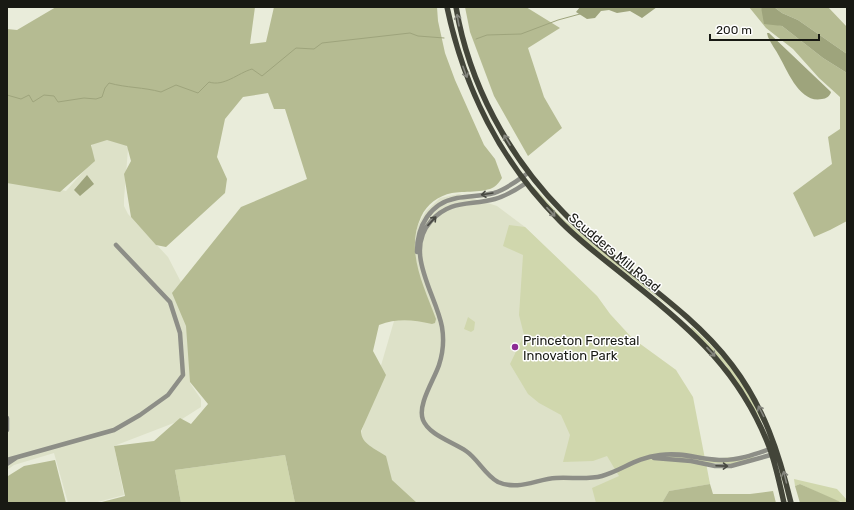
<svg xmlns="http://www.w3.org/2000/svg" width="854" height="510" font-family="Rubik,sans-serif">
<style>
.built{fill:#dde1c8}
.green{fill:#d0d7ad}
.forest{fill:#b5bb92}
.water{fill:#9ea47c}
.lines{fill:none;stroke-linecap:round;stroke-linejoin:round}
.stream{stroke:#9ea47c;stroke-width:1}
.minor{stroke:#8d8e87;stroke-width:4.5}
.major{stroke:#434539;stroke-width:5.5}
.oneway{stroke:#85867e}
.oneway2{stroke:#474841}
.poi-dot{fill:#8d2c95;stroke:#fff;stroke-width:1.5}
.labels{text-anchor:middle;stroke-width:3;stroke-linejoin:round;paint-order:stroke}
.street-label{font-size:13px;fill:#181913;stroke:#fff}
.poi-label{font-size:13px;fill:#181913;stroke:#fff;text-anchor:start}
</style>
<rect width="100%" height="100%" fill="#e9ecda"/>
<path class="built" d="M104 134 125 143 128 149 124 199V206L128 214 168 257 182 284 192 374 190 383 201 399V407L179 421 114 446 124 495 94 503H68L54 453 14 465 7 470V178L66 191 90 164 92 145 96 139Z
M459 194 497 206 525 227 597 296 610 314 632 338 676 370 710 484 669 491 662 503H405L358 444 399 304 418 225 426 211 440 198Z"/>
<path class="green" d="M533 187H534L563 219 681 316 585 241 556 214Z
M509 225 525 227 597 296 610 314 632 338 676 370 693 397 705 459 753 456 754 458 732 464 706 463 710 484 669 491 662 503H596L592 488 619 476 607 456 593 461 563 462 570 435 561 415 539 403 528 394 510 364 524 335 519 315 523 255 503 246Z
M468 317 475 322 474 330 471 332 464 329Z
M692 327C725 357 745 382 763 423L726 366 691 328Z
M285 455 295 503H181L175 470Z
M794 479 837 489 847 500V503L834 500 800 484 795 486Z"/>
<path class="forest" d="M56 7H255L250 44 266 42 274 7H437L438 21 445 53 455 80 484 145 495 159 502 178C500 181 497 185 494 187 485 193 462 191 452 193 438 196 427 204 421 217 405 251 424 286 436 319L435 323 432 324C413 320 398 318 379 325L373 351 386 375 361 431C361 444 376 449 386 456L392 480 417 503H295L285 455 175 470 181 503H98L125 496 114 446 154 441 180 418 191 424 208 404 190 382 186 326 172 293 241 207 307 179 285 109H274L268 93 243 97 225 119 217 157 227 179 225 193 166 247 156 245 131 217 124 174 131 161 127 146 107 140 91 145 95 161 60 192 7 183V29L17 30Z
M465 7H526L560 28 528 48 544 97 562 128 528 156 494 96 470 32Z
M749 7H761L764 15 770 23 782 26 823 58 847 73V221L830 230 814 237 793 193 832 164 828 137 840 129V97L819 78 793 49 766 28Z
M774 7H828L847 27V54L798 20 782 13Z
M55 460 66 503H7L8 476 24 466Z
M710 484 713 494H750L773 491 776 503H662L669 491Z
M800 484 843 503H800L795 486Z"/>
<path class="water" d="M580 7H657L642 18 630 11 617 13 609 10 601 11 595 18 587 19 576 12Z
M761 7H774L782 13 798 20 847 54V73L823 58 782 26 764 24Z
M767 33H769L831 92C830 96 826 99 822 99 800 104 787 70 779 56 776 50 771 44 768 37Z
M87 175 94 184 80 196 74 190Z"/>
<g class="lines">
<path class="stream" d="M476 39 487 35 521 34 558 20 580 14
M7 95 21 99 29 95 33 102 44 95 54 96 58 102 84 98 96 99 102 97 105 88 109 83C127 88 143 87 161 92L176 85 198 93 209 82C224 87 238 73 252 69L262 76 296 48 314 49 322 43 410 33 418 36 444 38"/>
<path class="minor" d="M526 183C517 189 507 196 495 199 470 206 451 199 431 221 403 252 436 294 442 327 444 339 443 353 439 365 434 380 417 405 423 420 429 435 453 442 466 451 478 459 485 475 498 482 518 491 537 479 556 478 571 477 587 480 602 476 623 470 635 458 660 455 683 452 697 459 719 460 737 461 756 454 773 448
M417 252C417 226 430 203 457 198 469 196 482 196 494 193 507 189 518 180 528 173
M7 418V430
M654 458 691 461 715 466H731L774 454
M7 460 114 430 140 415 168 395 183 375 180 333 170 302 116 245
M7 464 16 458"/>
<path class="major" d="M447 7C464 88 501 162 559 220 581 243 608 262 632 282 693 330 742 374 770 449 776 466 780 485 784 503
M456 7C469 84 508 156 563 212 580 230 599 245 618 261 658 293 701 324 732 365 764 407 779 453 791 503"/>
</g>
<defs><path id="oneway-shaft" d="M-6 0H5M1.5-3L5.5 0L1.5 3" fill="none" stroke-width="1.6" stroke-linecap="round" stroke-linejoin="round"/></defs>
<g class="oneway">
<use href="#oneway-shaft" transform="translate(458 20) rotate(-100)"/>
<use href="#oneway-shaft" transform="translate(465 72) rotate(70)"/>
<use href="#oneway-shaft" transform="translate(507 140) rotate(-121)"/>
<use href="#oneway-shaft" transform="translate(551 212) rotate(47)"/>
<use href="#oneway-shaft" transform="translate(711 352) rotate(47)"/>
<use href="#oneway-shaft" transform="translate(761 411) rotate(-117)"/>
<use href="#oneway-shaft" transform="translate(785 477) rotate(-104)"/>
</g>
<g class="oneway2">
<use href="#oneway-shaft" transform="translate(487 194) rotate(171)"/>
<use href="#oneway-shaft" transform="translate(432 221) rotate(-47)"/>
<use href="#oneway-shaft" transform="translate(722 466) rotate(2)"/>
</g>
<circle class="poi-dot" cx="515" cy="347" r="4"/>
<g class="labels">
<g class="street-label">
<text transform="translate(615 252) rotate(40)" y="5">Scudders Mill Road</text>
</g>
<g class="poi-label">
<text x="523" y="345">Princeton Forrestal<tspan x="523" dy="15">Innovation Park</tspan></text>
</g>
</g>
<rect width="854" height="510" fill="none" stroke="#181913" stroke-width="16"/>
<path d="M710 34v6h109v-6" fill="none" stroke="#181913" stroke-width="2"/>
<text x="716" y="34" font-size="12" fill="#181913" stroke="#ffffff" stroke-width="3" paint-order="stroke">200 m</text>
</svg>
